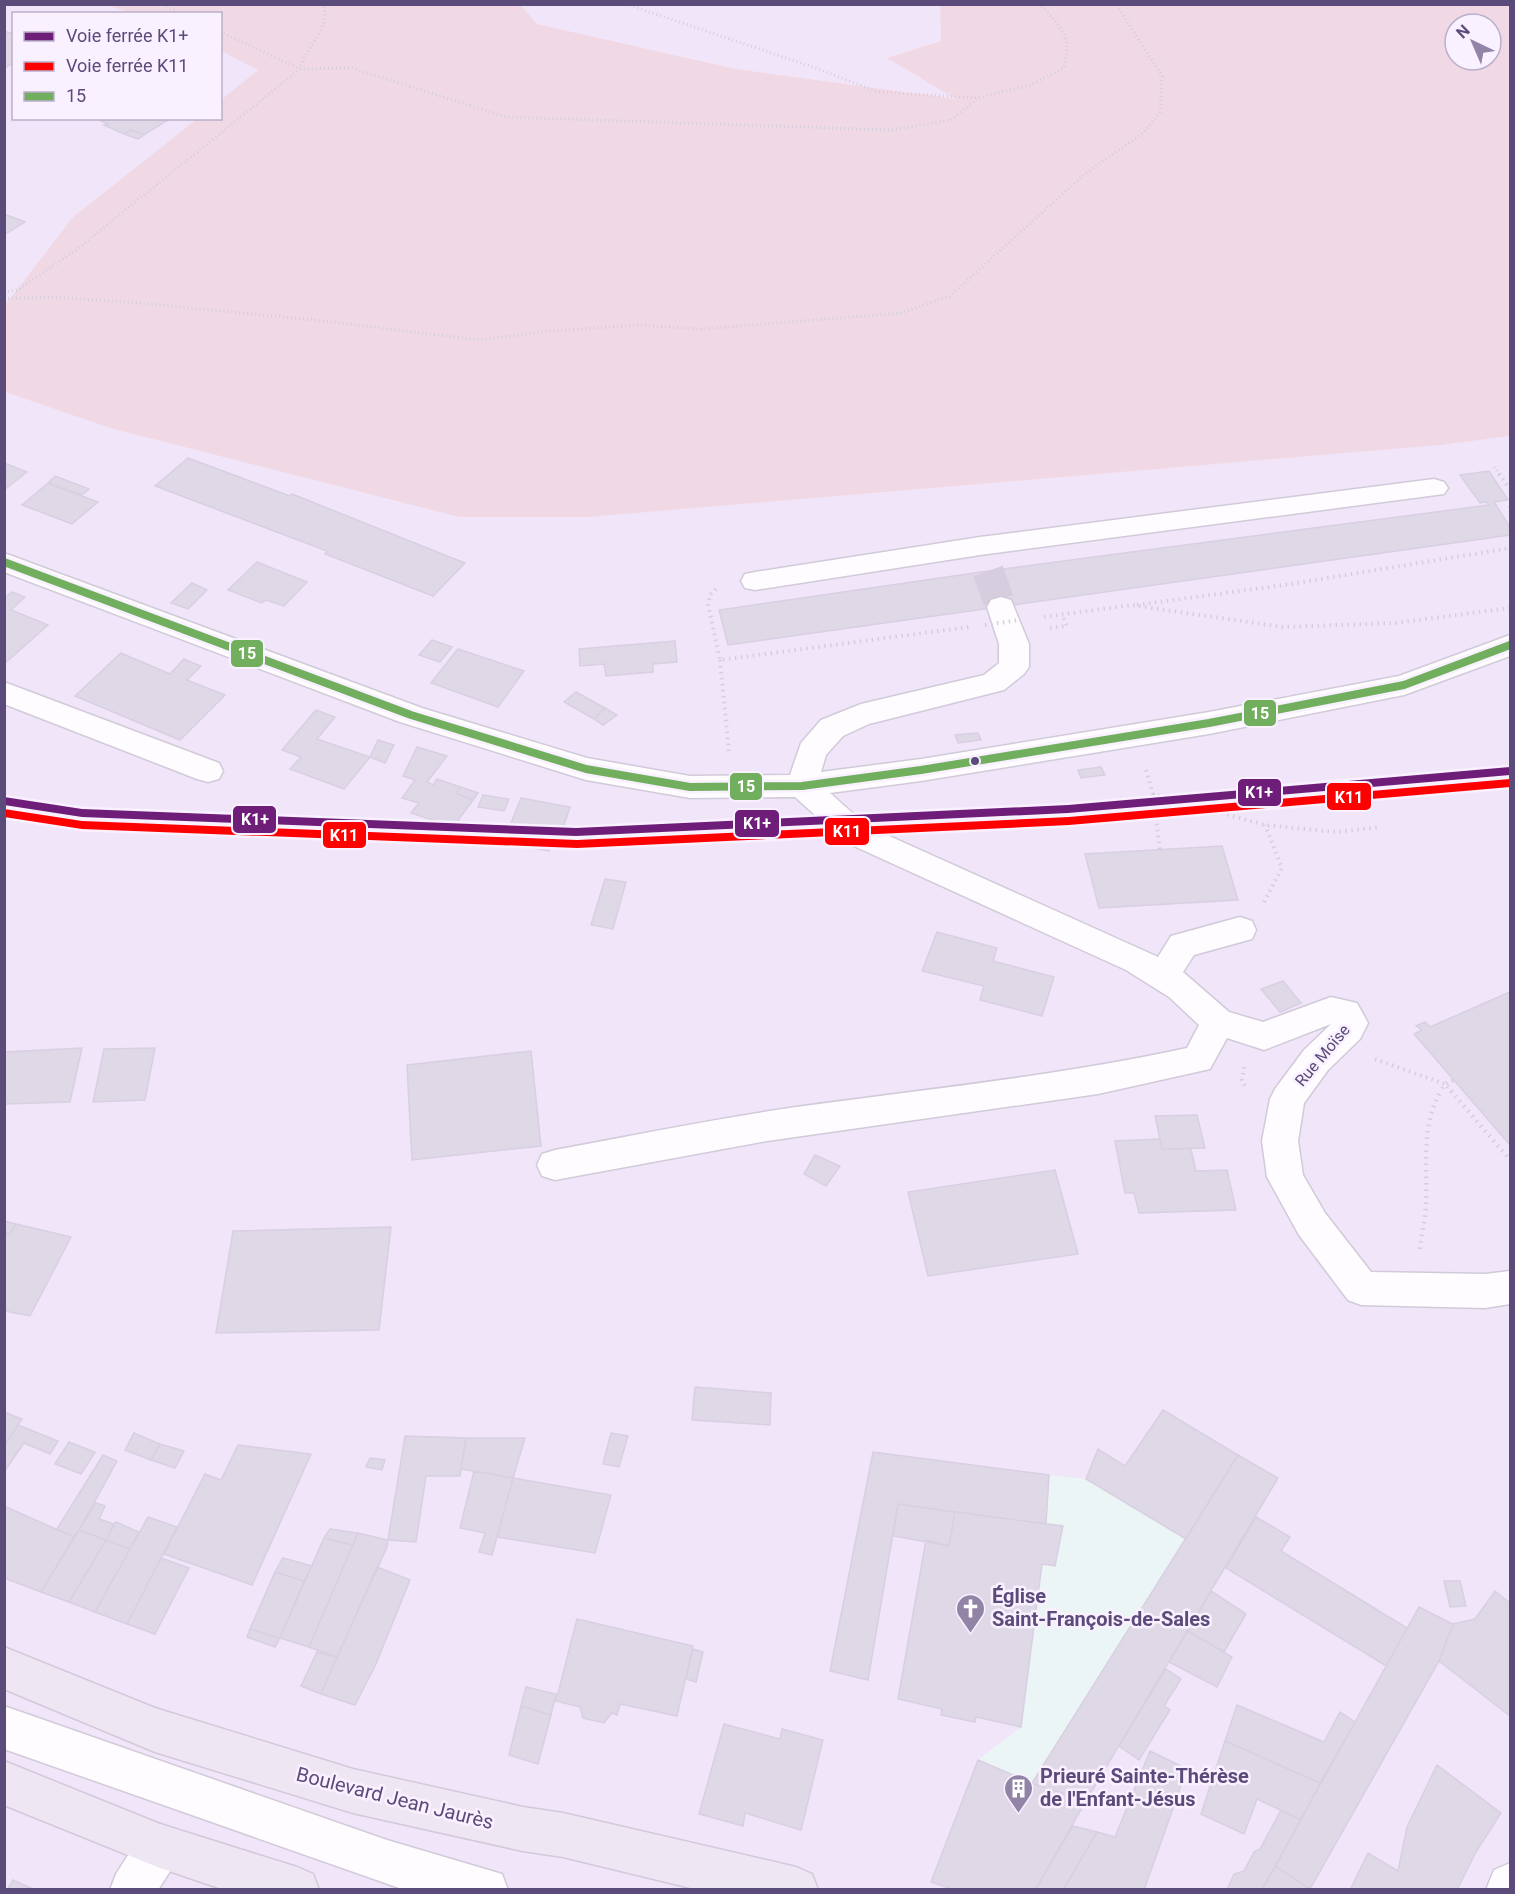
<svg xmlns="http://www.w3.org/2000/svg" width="1515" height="1894" font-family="Roboto,sans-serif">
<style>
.residential{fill:#f1e5fa}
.education{fill:#ecf5f5}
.green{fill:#f1d8e5;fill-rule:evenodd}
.building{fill:#dfd8e7;stroke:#d8d0e2;stroke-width:1.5}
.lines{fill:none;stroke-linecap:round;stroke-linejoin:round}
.minor-tunnel{stroke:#d6cddf;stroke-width:31;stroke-dasharray:31 15;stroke-linecap:butt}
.minor-casing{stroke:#d1cad8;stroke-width:3}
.major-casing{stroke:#d1cada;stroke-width:3}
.path-far2{stroke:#d4cfdc;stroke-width:3;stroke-dasharray:1 3;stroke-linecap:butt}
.path-far1{stroke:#d4cfdc;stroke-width:4;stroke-dasharray:1.5 4.5;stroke-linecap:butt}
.path{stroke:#d4cfdc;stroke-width:4.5;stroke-dasharray:1.5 5;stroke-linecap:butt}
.minor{fill:#fefcfe;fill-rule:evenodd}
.major{fill:#efe6f4;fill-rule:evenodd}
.path-bridge{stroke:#d4cfdc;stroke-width:4;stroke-dasharray:1.5 4.5;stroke-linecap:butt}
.bus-1-casing{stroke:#f9f1ff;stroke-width:13}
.bus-1{stroke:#71af5f;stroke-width:8}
.rail-1-casing{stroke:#f9f1ff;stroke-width:5}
.rail-2-casing{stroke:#f9f1ff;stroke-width:5}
.rail-1{fill:#6e1e78;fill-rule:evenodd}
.rail-2{fill:#f00;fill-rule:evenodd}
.bus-dot{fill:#5b4b7a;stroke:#f9f1ff;stroke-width:2}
.labels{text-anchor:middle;stroke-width:5;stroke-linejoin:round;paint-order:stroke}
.street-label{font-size:16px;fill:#5b4b7a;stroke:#f9f1ff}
.near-poi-label{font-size:20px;font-weight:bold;fill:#5b4b7a;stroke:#f9f1ff;text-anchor:start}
.near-street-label{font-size:20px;fill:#5b4b7a;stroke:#f9f1ff}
.line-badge{stroke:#f9f1ff;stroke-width:2}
.badge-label{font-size:16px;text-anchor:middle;font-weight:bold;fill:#fff}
</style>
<rect width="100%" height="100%" fill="#f5eef8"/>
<path class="residential" d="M5 5H107L131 13 14 14V118L197 119 73 217 5 305Z
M521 5H940L941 41 887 58 958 99 736 69 537 24Z
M221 51 258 70 221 100Z
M5 392 113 429 459 517H589L1441 445 1510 436V1889L5 1890Z"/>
<path class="education" d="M1163 1410 1278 1478 1086 1801 1032 1783 978 1760 1021 1727 1042 1564 1055 1566 1063 1527 1046 1524 1049 1475 1086 1479 1098 1449 1125 1466Z"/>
<path class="green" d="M107 5H521L537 24 736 69 956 99 887 58 941 41 940 5H1510V436L1441 445 589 517H459L113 429 5 392V305L73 217 197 119 220 118 221 100 258 70 221 51 220 14 131 13ZM1455 24H1491V60H1455Z"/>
<path class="building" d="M4 31 14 34V63L4 68Z
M95 118H164L168 120 144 135 131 130 124 134 104 125 108 124Z
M131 130 144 135 138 139 124 134Z
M4 214 25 222 4 235Z
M188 458 290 496 292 494 465 563 433 596 325 554 327 551 155 486Z
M4 463 27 472 4 490 6 473Z
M1489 471 1508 500 1494 502 1510 527V535L728 645 719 610 988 571 1489 505 1486 502 1480 503 1460 475Z
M55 476 89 489 82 495 48 483Z
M48 483 74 493 98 502 72 524 22 505Z
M257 562 307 582 284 606 266 600 262 603 228 590Z
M192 583 207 590 188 609 171 603Z
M12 592 25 597 11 610 48 625 4 664V598Z
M432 640 452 647 440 662 419 655Z
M675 641 677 662 653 664V672L606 676 604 664 580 666 579 649Z
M458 649 524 671 498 707 431 683Z
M121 653 170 674 184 659 193 663 201 666 187 680 225 695 180 740 75 696Z
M576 692 605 708 594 719 564 702Z
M605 708 617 715 603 725 594 719Z
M316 710 335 717 317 739 370 757 344 789 290 769 301 757 282 750Z
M978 733 981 740 958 743 955 735Z
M378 740 394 745 385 763 370 757Z
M417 747 447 756 427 782 433 785 437 779 461 787 456 793 473 800 453 827 411 813 419 803 402 798 415 780 403 776Z
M1101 767 1105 775 1081 778 1078 770Z
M461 787 478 793 473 800 456 793Z
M483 795 509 799 504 811 478 807Z
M521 798 570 807 560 837 555 836 549 851 521 846 527 831 509 828Z
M1222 846 1238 900 1099 908 1085 854Z
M605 879 626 882 613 929 591 925Z
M937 932 997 948 993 961 1054 977 1042 1016 980 1000 984 986 922 971Z
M1283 981 1301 1003 1280 1012 1261 989Z
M1510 992V1145L1414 1034 1422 1030 1416 1026 1425 1022 1430 1027Z
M82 1048 70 1102 4 1104V1052Z
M155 1048 145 1100 93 1102 104 1049Z
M531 1051 541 1146 412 1160 407 1065Z
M1197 1115 1205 1148 1162 1149 1155 1116Z
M1160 1139 1162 1149H1191L1196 1171 1227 1170 1236 1210 1139 1213 1134 1193H1125L1115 1141Z
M815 1155 840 1166 826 1186 804 1174Z
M1055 1170 1078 1254 928 1276 908 1192Z
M4 1221 16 1224 10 1234 4 1233Z
M16 1224 71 1237 30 1316 4 1311V1233L10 1234Z
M391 1227 379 1330 216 1333 233 1231Z
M695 1387 771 1393 770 1425 692 1420Z
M1163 1410 1238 1455 1186 1539 1086 1479 1098 1449 1125 1466Z
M4 1412 22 1419 4 1446Z
M18 1425 58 1441 50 1454 24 1443 4 1472V1446Z
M134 1433 160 1444 151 1460 125 1450Z
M611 1433 628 1436 619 1467 603 1464Z
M405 1436 466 1438 460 1476H426L416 1542 388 1540Z
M466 1438H525L513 1478 461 1469Z
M69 1442 95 1452 81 1474 55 1464Z
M160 1444 184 1451 175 1468 151 1460Z
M238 1445 311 1454 252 1585 164 1554 205 1474 221 1480Z
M873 1452 1049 1475 1046 1524 898 1504 868 1680 830 1671Z
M103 1455 117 1461 79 1530 74 1537 57 1529Z
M1238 1455 1278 1478 1086 1801 1032 1783Z
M370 1458 385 1460 382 1470 366 1467Z
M474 1471 513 1478 492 1555 479 1552 485 1533 460 1528Z
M513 1478 611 1495 595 1553 497 1537Z
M96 1503 105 1506 99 1519 114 1524 106 1540 79 1530Z
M898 1504 955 1512 949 1546 893 1536Z
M4 1506 74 1537 41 1592 4 1578Z
M955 1512 1063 1526 1055 1566 1042 1564 1021 1727 976 1717 975 1722 941 1715 942 1709 898 1699 926 1540 949 1546Z
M148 1517 177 1527 127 1624 95 1612Z
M1256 1517 1290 1537 1281 1551 1407 1628 1386 1666 1226 1568Z
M116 1522 139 1532 130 1549 106 1540Z
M330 1529 358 1533 353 1545 324 1538Z
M79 1530 106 1540 69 1602 41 1592Z
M358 1533 388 1540 387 1547 337 1657 309 1647Z
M324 1538 353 1545 309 1647 280 1638Z
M106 1540 130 1549 95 1612 69 1602Z
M161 1558 189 1568 155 1634 127 1624Z
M283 1558 312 1566 304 1581 275 1572Z
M377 1567 410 1580 376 1664 355 1705 321 1694Z
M275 1572 304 1581 280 1638 250 1629Z
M1444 1581H1460L1466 1606 1450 1607Z
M1211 1591 1246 1614 1224 1652 1188 1631Z
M1495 1591 1510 1603V1716L1439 1661 1453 1624 1475 1619Z
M1419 1607 1453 1624 1439 1661 1310 1889 1275 1866Z
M577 1619 693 1646 677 1716 620 1704 617 1715 612 1713 604 1723 583 1718 580 1707 556 1701Z
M250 1629 280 1638 275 1647 247 1637Z
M1188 1631 1232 1657 1217 1687 1169 1662Z
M693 1649 703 1652 696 1682 686 1679Z
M317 1652 337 1657 321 1694 301 1686Z
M1166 1669 1181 1679 1164 1706 1170 1710 1139 1760 1119 1746Z
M526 1687 556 1694 551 1715 521 1706Z
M1237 1705 1324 1742 1340 1712 1355 1722 1320 1783 1225 1741Z
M521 1706 551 1715 538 1764 509 1755Z
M724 1724 780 1739 782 1729 823 1740 801 1830 745 1813 743 1826 699 1814Z
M1225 1741 1320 1783 1301 1820 1257 1799 1244 1834 1201 1814Z
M1150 1751 1187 1769 1144 1890H1063L1097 1832 1115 1837Z
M978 1760 1032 1783 1086 1801 1035 1890H955L931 1882Z
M1437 1765 1501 1813 1476 1852 1457 1890H1350L1368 1853 1398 1871 1407 1827Z
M1281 1810 1301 1820 1262 1890H1227L1234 1874 1244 1871 1254 1852 1260 1849Z
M1073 1826 1097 1832 1063 1890H1035Z
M1275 1866 1310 1889H1312L1262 1890Z
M13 1880 35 1890H7Z"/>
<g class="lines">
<path class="minor-tunnel" d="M988 571 1001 607"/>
<defs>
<path id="minor" d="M1434 479 1444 482 1448 488 1444 494 980 555 755 590 745 588 741 581 745 574 755 572 980 537Z
M4 553 422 708 587 758 690 776 790 775 801 743 821 720 861 704 984 675 999 663V644L987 607 991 600 1001 597 1011 600 1029 644V667L1024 674 1004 690 869 724 843 736 826 755 821 772 921 759 1209 712 1399 676 1510 635V656L1404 695 1209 734 921 781 830 793 867 826 1158 957 1171 936 1240 917 1252 921 1256 930 1252 939 1194 955 1183 972 1229 1012 1263 1022 1331 997 1357 1003 1368 1023 1360 1039 1328 1070 1304 1103 1298 1141 1303 1175 1325 1213 1371 1272 1485 1274 1510 1271V1304L1485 1308 1361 1305 1348 1300 1299 1235 1267 1177 1262 1141 1270 1099 1275 1089 1304 1050 1331 1024 1264 1050 1227 1038 1210 1069 1098 1094 767 1141 555 1180 542 1176 537 1165 542 1154 555 1150C635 1135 715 1119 796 1107 927 1089 1058 1076 1187 1048L1199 1025 1169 997 1126 970 845 842 795 797 690 798 586 780 400 722 4 572Z
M4 682 219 763 223 771 219 779 208 782 197 779 4 704Z
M4 1706 387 1840 502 1874 508 1890H405L4 1749Z
M160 1824 176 1830 182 1846 176 1862 158 1890H110L116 1874 144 1830Z
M1510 1863V1890H1486L1494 1870Z"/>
<path id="major" d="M4 1647 155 1708 353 1769 523 1807 563 1813 796 1867 812 1874 818 1890H699L563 1857 523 1851 353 1813 155 1752 4 1689Z
M4 1761 160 1824 297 1867 313 1874 319 1890H225L160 1868 4 1805Z"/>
</defs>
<use href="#minor" class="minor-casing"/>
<use href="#major" class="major-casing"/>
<path class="path-far2" d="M163 4 182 14
M626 4 810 66 878 92 978 98 1030 85 1064 68C1072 34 1062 29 1040 4
M220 32 300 69 352 68 506 117 891 130 951 120 978 98
M4 292 18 290 76 250 300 69C305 47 332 28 323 4
M4 299 49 297 127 302 315 320 480 340 550 331 639 325 702 329 901 313 950 296 1086 173 1143 133 1160 113 1162 76 1116 4
M1494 467 1500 475"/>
<path class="path-far1" d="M1499 474 1510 489
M1510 506V510
M716 589 710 595 708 604 720 660 969 627
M1137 605 1291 584 1510 548
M1044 617 1131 605 1283 627 1395 623 1510 608
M1050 628 1067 626 1062 615
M720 660 729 752
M1146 770 1153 794 1265 825 1337 832 1380 827
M1153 794 1160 850
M1264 902 1282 868 1265 825
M1375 1059 1445 1084 1440 1092
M1244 1067 1242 1080 1246 1089
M1452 1092 1445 1084 1454 1080"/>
<path class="path" d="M1451 1091 1510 1160
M1420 1249C1421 1235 1425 1221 1426 1207 1428 1169 1420 1125 1441 1091"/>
<use href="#minor" class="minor"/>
<use href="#major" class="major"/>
<path class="path-bridge" d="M985 625 1020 620"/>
<defs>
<path id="bus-1" d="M4 562 411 715 586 769 690 787 802 786 921 770 1209 723 1404 685 1510 645"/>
</defs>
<use href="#bus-1" class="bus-1-casing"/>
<use href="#bus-1" class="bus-1"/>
<defs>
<path id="rail-1" d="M1510 767V775L1068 813 576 836 82 817 4 805V797L82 809 576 828 1068 805Z"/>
<path id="rail-2" d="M1510 779V787L1069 825 577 848 82 829 4 817V809L82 821 577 840 1069 817Z"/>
</defs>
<use href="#rail-1" class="rail-1-casing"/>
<use href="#rail-2" class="rail-2-casing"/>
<use href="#rail-1" class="rail-1"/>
<use href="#rail-2" class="rail-2"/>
</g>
<defs>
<symbol id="church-pin" viewBox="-11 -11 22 30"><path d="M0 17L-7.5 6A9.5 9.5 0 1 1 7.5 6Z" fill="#9184a6" stroke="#f9f1ff"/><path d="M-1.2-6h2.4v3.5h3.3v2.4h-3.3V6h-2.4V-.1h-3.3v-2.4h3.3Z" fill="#fff"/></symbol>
<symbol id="building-pin" viewBox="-11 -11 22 30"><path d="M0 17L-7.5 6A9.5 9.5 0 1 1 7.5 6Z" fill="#9184a6" stroke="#f9f1ff"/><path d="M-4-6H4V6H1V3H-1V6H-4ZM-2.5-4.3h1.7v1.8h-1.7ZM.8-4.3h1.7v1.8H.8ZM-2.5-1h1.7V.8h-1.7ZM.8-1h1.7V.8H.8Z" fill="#fff"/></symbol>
</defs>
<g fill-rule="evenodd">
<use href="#church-pin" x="954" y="1592" width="33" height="45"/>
<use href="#building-pin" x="1002" y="1772" width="33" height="45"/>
</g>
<circle class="bus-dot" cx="975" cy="761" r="5"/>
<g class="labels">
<g class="street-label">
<text transform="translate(1322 1055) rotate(-50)" y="6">Rue Moïse</text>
</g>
<g class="near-poi-label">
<text x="992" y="1603">Église<tspan x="992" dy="23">Saint-François-de-Sales</tspan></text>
<text x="1040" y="1783">Prieuré Sainte-Thérèse<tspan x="1040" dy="23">de l'Enfant-Jésus</tspan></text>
</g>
<g class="near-street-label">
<text transform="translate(395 1798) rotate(14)" y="7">Boulevard Jean Jaurès</text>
</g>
</g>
<g class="line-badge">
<rect x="230" y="639" width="34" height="29" rx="6" fill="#71af5f"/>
<rect x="1243" y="699" width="34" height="28" rx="6" fill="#71af5f"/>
<rect x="729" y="772" width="34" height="29" rx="6" fill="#71af5f"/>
<rect x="1237" y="778" width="45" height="29" rx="6" fill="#6e1e78"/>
<rect x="1326" y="782" width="46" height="29" rx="6" fill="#f00"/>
<rect x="232" y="805" width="45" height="29" rx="6" fill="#6e1e78"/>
<rect x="734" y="809" width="46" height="29" rx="6" fill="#6e1e78"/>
<rect x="824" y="817" width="46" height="29" rx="6" fill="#f00"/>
<rect x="322" y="821" width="45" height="28" rx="6" fill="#f00"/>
</g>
<g class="badge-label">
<text x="247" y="659">15</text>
<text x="1260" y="719">15</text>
<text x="746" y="792">15</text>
<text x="1259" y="798">K1+</text>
<text x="1349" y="803">K11</text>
<text x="255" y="825">K1+</text>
<text x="757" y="829">K1+</text>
<text x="847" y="837">K11</text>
<text x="344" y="841">K11</text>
</g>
<rect width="1515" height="1894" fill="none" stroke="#5b4b7a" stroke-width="12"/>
<rect x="12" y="12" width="210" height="108" fill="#f9f1ff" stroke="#baafca" stroke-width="1.5"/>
<rect x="24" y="32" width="30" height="9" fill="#6e1e78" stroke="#baafca" stroke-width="1.5"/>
<text x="66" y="42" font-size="18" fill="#5b4b7a">Voie ferrée K1+</text>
<rect x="24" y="62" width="30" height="9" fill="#ff0000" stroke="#baafca" stroke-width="1.5"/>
<text x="66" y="72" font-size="18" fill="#5b4b7a">Voie ferrée K11</text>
<rect x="24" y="92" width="30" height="9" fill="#71af5f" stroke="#baafca" stroke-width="1.5"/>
<text x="66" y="102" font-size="18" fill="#5b4b7a">15</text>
<g transform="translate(1473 42) rotate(316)"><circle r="28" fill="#f9f1ff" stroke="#baafca" stroke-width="1.5"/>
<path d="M0-4.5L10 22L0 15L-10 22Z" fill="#9184a6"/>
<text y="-9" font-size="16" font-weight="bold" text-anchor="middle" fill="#5b4b7a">N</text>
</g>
</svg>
